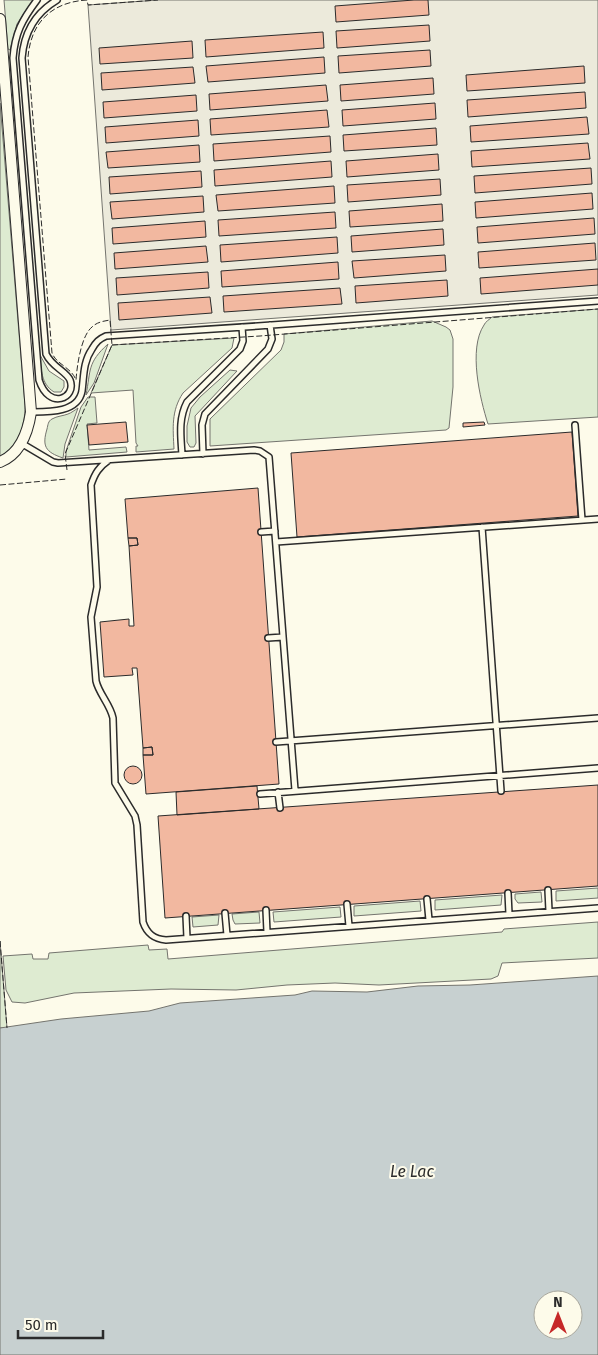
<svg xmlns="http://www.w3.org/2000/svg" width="598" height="1355" font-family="'Fira Sans',sans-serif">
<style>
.green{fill:#deebd1;stroke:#74746e}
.parking{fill:#eceadb;stroke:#74746e}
.water{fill:#c7d0d0;stroke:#74746e;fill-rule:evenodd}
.building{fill:#f2b8a0;stroke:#2b2b2b}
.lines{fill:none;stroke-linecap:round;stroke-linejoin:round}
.lane-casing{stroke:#2b2b2b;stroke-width:8}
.street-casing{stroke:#2b2b2b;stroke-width:12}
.lane{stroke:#fdfbea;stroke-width:5}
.street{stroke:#fdfbea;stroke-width:10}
.fence{stroke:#2b2b2b;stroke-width:1;stroke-dasharray:6 2.5;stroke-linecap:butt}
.labels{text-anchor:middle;stroke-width:4;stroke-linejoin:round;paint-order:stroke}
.water-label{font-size:16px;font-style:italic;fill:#2b2b2b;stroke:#fdfbea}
</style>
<rect width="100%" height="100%" fill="#fdfbea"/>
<path class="green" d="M4 0H33L17 24 10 50 8 49Z
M0 103 25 406C25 425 19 447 0 456Z
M598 309V417L488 424C480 399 468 349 484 325 485 322 490 319 492 317Z
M432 321 446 327 450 330 453 339V387L449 428 446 430 210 446V419L281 350 284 342V334Z
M234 338 232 348 183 393C171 411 173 428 174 449L136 452V446H138L136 443 133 390 91 393 112 345Z
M108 344 94 383 86 395C91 370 87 363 108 344Z
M40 355 49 371 64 381V387L61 392H54C41 384 41 369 40 355Z
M230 370 237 371 195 416 196 443 194 447H190L187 442V426L191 408 200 397Z
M88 397H95L97 423 87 424 89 450 126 447 127 452 66 457V451L81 407Z
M78 408 65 444 63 458C45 452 42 446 47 429 48 425 48 421 52 419 57 416 63 416 68 414 71 413 75 410 78 408Z
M598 888V898L556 901V891Z
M541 892 542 902 518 903 515 899V894Z
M502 895 501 905 435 910V900Z
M420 901 421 911 354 916V906Z
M340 907 341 917 274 922 273 912Z
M259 912 260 923 235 924 233 920 232 914Z
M219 915 218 925 193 927 192 917Z
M598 922V958L502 963 498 976 491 979 379 985 335 983 287 985 236 990 171 989 74 993 25 1003 12 1002 6 990 3 956 32 954 33 959H48L49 953 148 945 149 950 167 949 168 959 502 932 504 929Z
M0 941 7 1028H0Z"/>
<path class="parking" d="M158 0H598V295L111 330 88 5Z"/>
<path class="water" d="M598 976V1355H0V1028L61 1019 149 1011 180 1003 295 995 312 991 367 992 418 986 470 985ZM543 1300H573V1330H543Z"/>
<path class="building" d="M414 0H428L429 15 336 22 335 6Z
M429 25 430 41 337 48 336 31Z
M323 32 324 48 206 57 205 40Z
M192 41 193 58 100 64 99 48Z
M430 50 431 66 339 73 338 56Z
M324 57 325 73 208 82 206 66Z
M584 66 585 83 467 91 466 75Z
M193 67 195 83 102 90 101 73Z
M433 78 434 94 341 101 340 85Z
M326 85 328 101 210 110 209 94Z
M585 92 586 108 468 117 467 100Z
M196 95 197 111 104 118 103 102Z
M435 103 436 119 343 126 342 110Z
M327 110 329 127 211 135 210 119Z
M587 117 589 134 471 142 470 126Z
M198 120 199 136 106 143 105 127Z
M436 128 437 145 344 151 343 135Z
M330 136 331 152 214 161 213 144Z
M588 143 590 159 472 167 471 151Z
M199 145 200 162 108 168 106 152Z
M438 154 439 170 347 177 346 161Z
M331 161 332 177 215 186 214 170Z
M591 168 592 184 475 193 474 176Z
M201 171 202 187 110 194 109 177Z
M440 179 441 195 348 202 347 185Z
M334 186 335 203 218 211 216 195Z
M592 193 593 209 476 218 475 202Z
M203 196 204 212 112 219 110 202Z
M442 204 443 221 350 227 349 211Z
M335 212 336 228 219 236 218 220Z
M594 218 595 234 478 243 477 227Z
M205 221 206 237 113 244 112 228Z
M443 229 444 245 352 252 351 236Z
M337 237 338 253 221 262 220 245Z
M595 243 596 260 479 268 478 252Z
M206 246 208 262 115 269 114 253Z
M445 255 446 271 354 278 352 261Z
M338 262 339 279 222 287 221 271Z
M598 269V285L481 294 480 278Z
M208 272 209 288 117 295 116 278Z
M447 280 448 296 356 303 355 286Z
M340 288 342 304 224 312 223 296Z
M210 297 212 313 119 320 118 303Z
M126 422 128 442 89 445 87 425Z
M484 422 485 425 463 427V423Z
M572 432 578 516 297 537 291 453Z
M258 488 279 784 146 794 143 755H153L152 747 143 748 137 668H132L133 675 104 677 100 622 129 619V626H134L129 546 138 545 137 538H128L125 499Z
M128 538H137L138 545 129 546Z
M152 747 153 755H143V748Z
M124 775a9 9 0 1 1 18 0a9 9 0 1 1-18 0Z
M598 785V886L165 918 158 816Z
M257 786 259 809 177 815 176 792Z"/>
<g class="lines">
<defs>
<path id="lane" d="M37 0C22 20 15 33 13 58L39 380C49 411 77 398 70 380 66 371 52 367 46 354L22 58C24 32 35 13 57 0
M31 412C48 412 78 413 82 391 84 376 83 362 92 349 96 342 99 339 106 336L258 326 598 301
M575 425 582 520
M21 443 53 462 58 463 254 450 260 451 269 457 295 790
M203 454 202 425 205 414 268 349 272 339 270 325
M182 455C181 437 178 419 187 402L240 349 243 341 242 327
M109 460C99 467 95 473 91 485L97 587 91 617 96 681C99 694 110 704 113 718L115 783 135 816 137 825 143 922C147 934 154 939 166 940L598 908
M482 527 501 791
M261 532 275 531
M276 542 598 519
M268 638 283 637
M276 742 598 718
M278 792 280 808
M260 794 598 768
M548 890 549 911
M508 893 509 914
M427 899 429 920
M347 904 349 926
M266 910 267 932
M225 913 227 935
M186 916 187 938"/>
<path id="street" d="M0 19 31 412C28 432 20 454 0 462"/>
</defs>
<use href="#lane" class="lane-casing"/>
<use href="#street" class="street-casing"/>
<use href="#lane" class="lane"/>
<use href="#street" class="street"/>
<path class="fence" d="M112 345 260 336 598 309
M67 470 65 454 112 345 110 320C104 321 97 322 92 327 81 336 77 366 76 380 71 367 57 365 52 353L28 57C31 22 52 2 87 0L88 5 158 0
M0 485 67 479
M0 941 7 1028"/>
</g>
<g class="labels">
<g class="water-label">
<text x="412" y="1177">Le Lac</text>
</g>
</g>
<g transform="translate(558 1315)"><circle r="24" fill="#fdfbea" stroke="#a9a89e"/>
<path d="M0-4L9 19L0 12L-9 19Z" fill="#c62828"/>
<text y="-8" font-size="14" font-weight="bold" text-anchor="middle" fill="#2b2b2b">N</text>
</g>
<path d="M18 1330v8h85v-8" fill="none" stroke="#2b2b2b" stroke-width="2.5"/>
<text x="25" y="1330" font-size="15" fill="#2b2b2b" stroke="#fdfbea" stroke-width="4" paint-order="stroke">50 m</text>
</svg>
